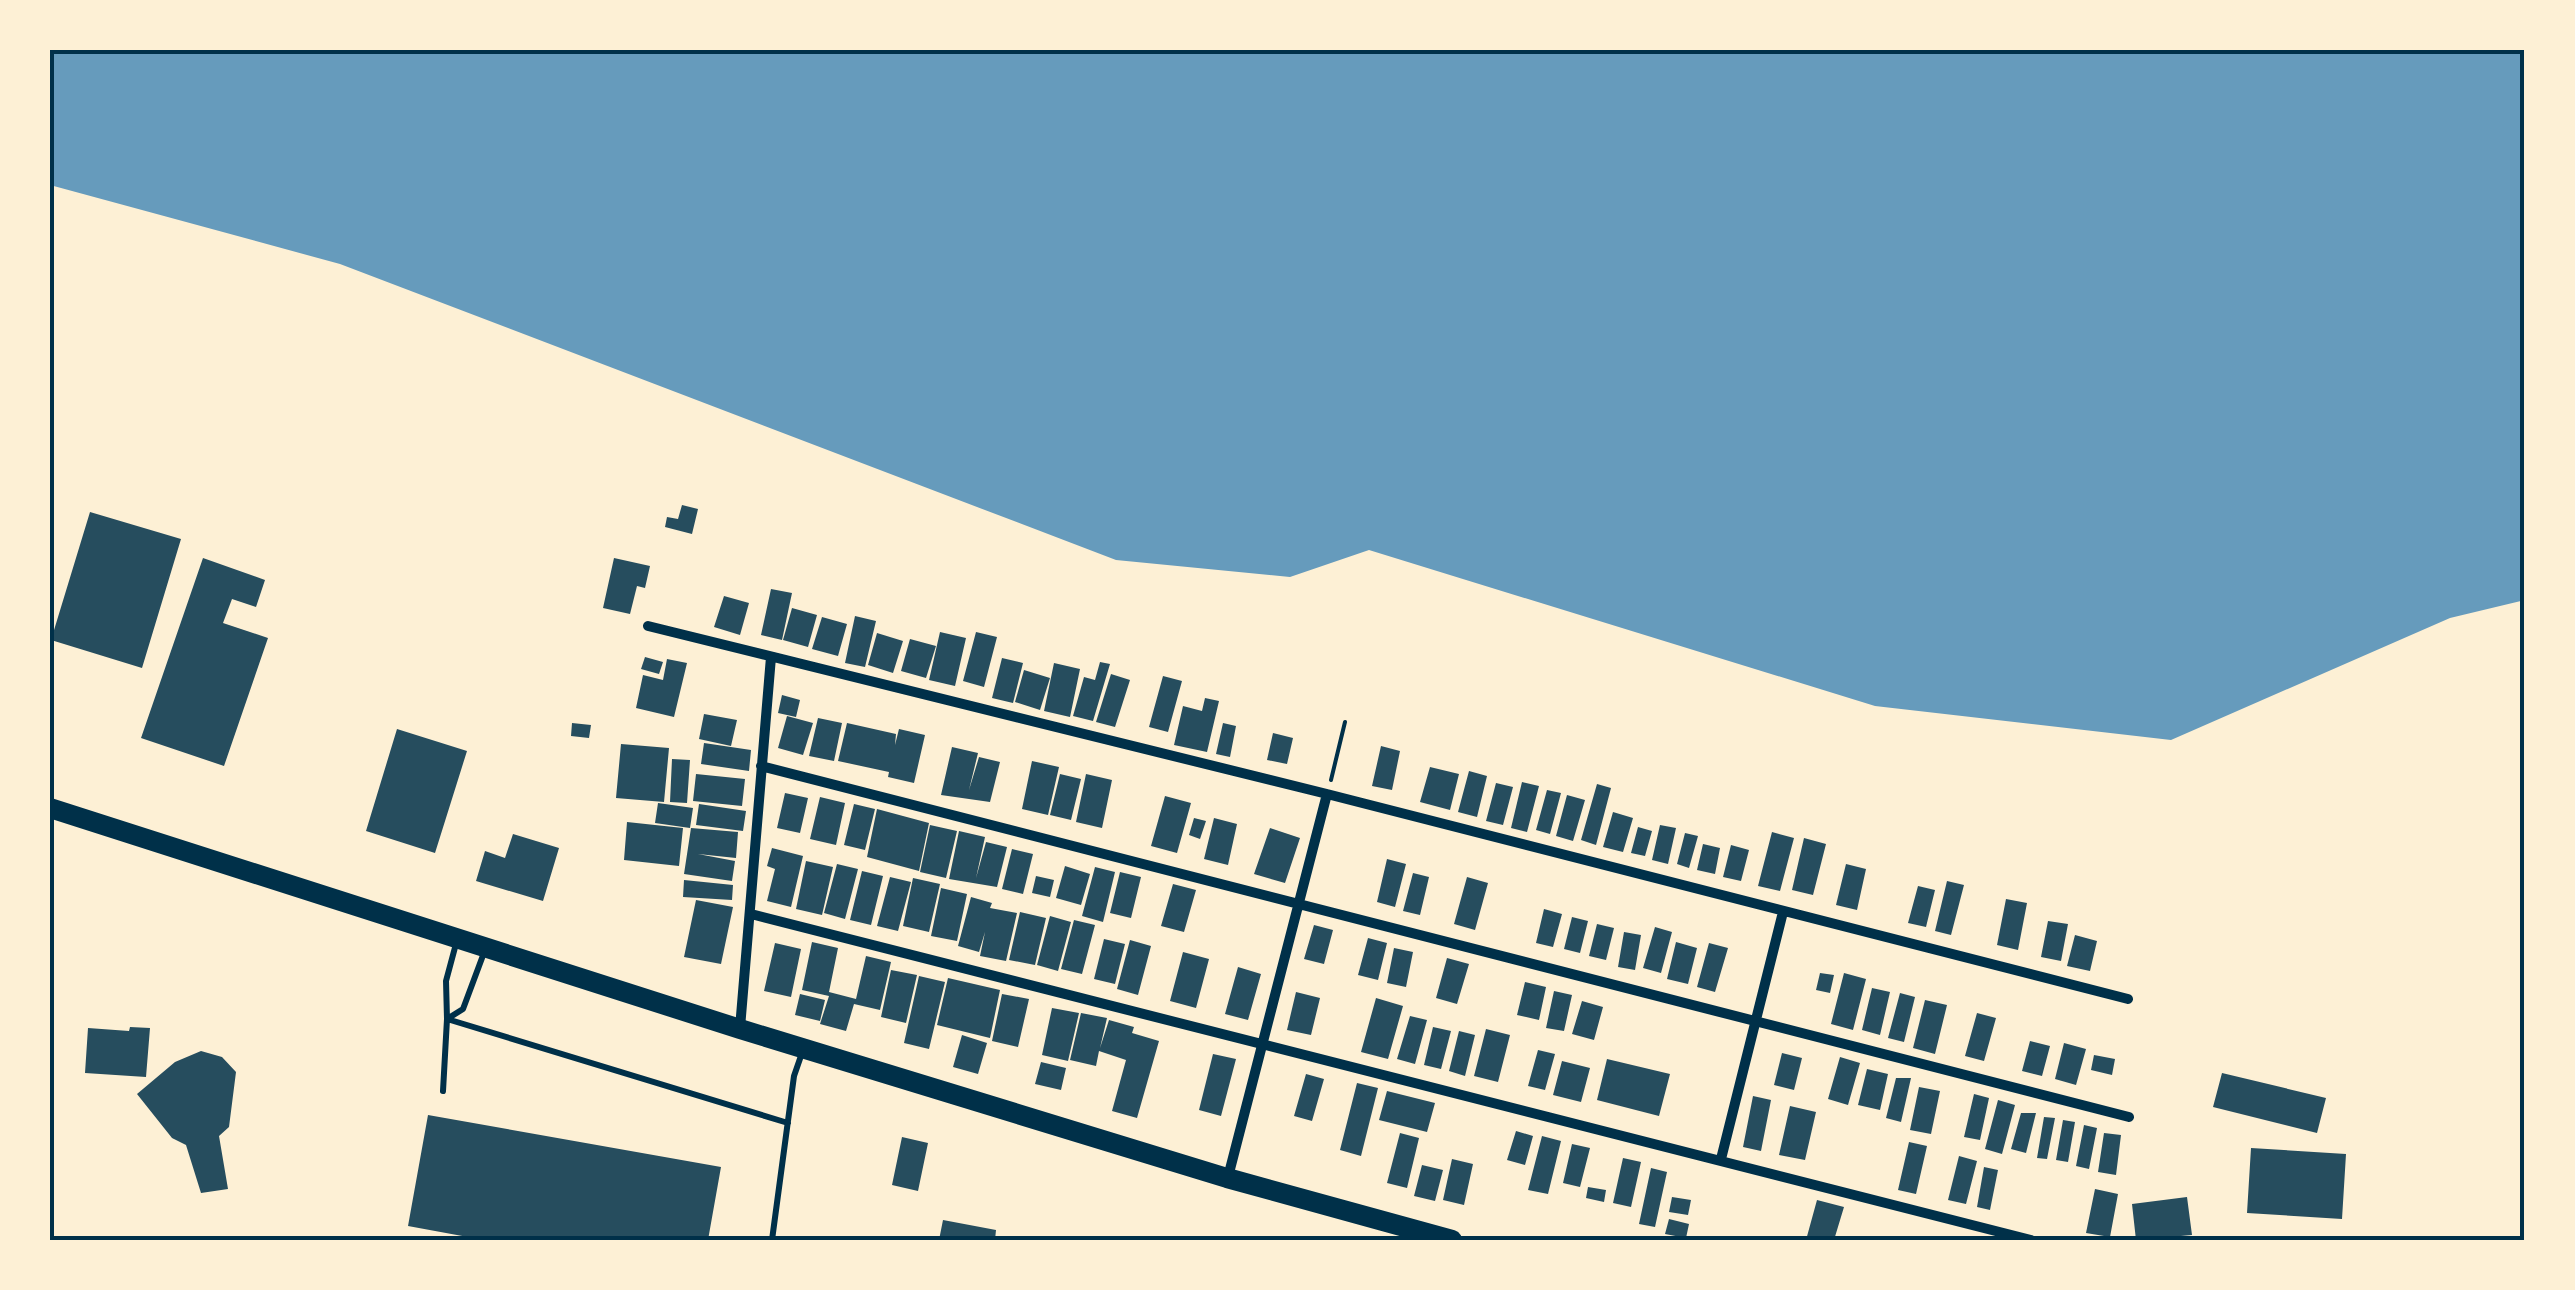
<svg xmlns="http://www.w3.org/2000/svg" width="2575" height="1290" font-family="'Crimson Pro',serif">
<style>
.water{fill:#669bbc}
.building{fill:#264d5e}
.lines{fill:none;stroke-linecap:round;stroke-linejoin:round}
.path{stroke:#003049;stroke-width:4}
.service{stroke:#003049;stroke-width:6}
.minor{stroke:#003049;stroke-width:10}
.primary{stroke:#003049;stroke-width:20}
.neatline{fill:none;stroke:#003049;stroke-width:4}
</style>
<rect width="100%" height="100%" fill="#fdf0d5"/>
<path class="water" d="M50 50H2525V600L2450 618 2171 740 1875 706 1369 550 1290 577 1116 560 340 264 50 185Z"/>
<path class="building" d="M682 505 698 509 692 534 665 527 667 517 678 519Z
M90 512 181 539 142 668 51 640Z
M203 558 265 580 256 607 232 599 223 623 268 638 224 766 141 738Z
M614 558 650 566 645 588 637 586 630 614 603 608Z
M771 589 792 593 782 640 761 635Z
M724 596 749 603 740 635 714 627Z
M792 608 817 615 808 647 783 640Z
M855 616 876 621 865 667 845 663Z
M822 617 847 624 838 656 812 649Z
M940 632 966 638 955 686 929 680Z
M976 632 997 637 984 687 963 681Z
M877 633 903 641 893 673 868 665Z
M910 639 936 646 926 678 901 671Z
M645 657 663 662 659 674 641 669Z
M1002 658 1023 663 1013 703 992 698Z
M667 659 687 663 674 717 636 708 643 675 663 680Z
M1100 662 1110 664 1093 721 1073 716 1084 677 1095 680Z
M1054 663 1080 669 1070 717 1044 711Z
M1024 670 1050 678 1040 710 1015 702Z
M1111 674 1130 680 1115 727 1096 722Z
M1163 676 1182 681 1168 732 1149 727Z
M782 695 800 700 796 717 778 713Z
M1205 698 1219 701 1207 752 1174 745 1183 706 1202 711Z
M704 714 737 720 731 746 699 739Z
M787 716 813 723 803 755 778 748Z
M818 718 842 723 834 761 809 756Z
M572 723 591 725 589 738 571 736Z
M847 723 896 734 895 745 899 729 925 735 914 783 888 777 889 772 838 761Z
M1223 723 1236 726 1230 757 1216 754Z
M397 729 467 751 435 853 366 831Z
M1273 733 1293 738 1287 764 1267 760Z
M704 743 751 750 749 771 701 764Z
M621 744 669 748 664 802 616 798Z
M1381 746 1400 751 1392 790 1372 786Z
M952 747 978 753 969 790 979 757 1000 762 990 802 941 795Z
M672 759 690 760 687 803 670 802Z
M1032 761 1059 767 1048 815 1022 809Z
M1430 767 1459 774 1450 810 1420 802Z
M1469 771 1487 776 1477 817 1458 812Z
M696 774 745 779 742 806 693 801Z
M1060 774 1081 779 1071 820 1050 815Z
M1086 774 1112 780 1102 828 1076 822Z
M1522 782 1539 786 1527 832 1511 828Z
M1496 783 1513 787 1503 825 1486 821Z
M1597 784 1611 788 1596 845 1581 840Z
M1547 790 1561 793 1550 834 1536 830Z
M785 793 808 798 800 833 777 828Z
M1567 795 1585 800 1573 841 1556 836Z
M1165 796 1191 803 1177 853 1151 846Z
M820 797 845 803 836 845 810 839Z
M658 803 693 808 690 828 655 823Z
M699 804 746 811 743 831 696 825Z
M854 804 875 809 865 850 844 845Z
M877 809 929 823 919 871 867 857Z
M1613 812 1633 818 1623 852 1603 847Z
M1194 818 1206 821 1200 839 1189 835Z
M1214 818 1237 824 1228 865 1204 859Z
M627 822 683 828 679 866 624 860Z
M930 825 957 831 946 878 920 872Z
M1660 825 1676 828 1668 864 1652 860Z
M1638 827 1652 831 1645 856 1631 853Z
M691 828 738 832 736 858 698 854 735 861 732 881 684 874Z
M1270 828 1300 838 1285 883 1254 874Z
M959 831 985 837 976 878 986 842 1007 847 997 887 949 879Z
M1772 832 1794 838 1780 891 1758 886Z
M1685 833 1698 836 1689 868 1677 864Z
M513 834 559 848 543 901 476 881 485 851 505 858Z
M1804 838 1826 844 1813 895 1792 890Z
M1703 844 1720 848 1715 874 1697 870Z
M1731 845 1749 850 1741 881 1723 877Z
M772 848 803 856 791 907 767 901 775 869 767 866Z
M1012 849 1033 854 1023 894 1002 889Z
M1387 859 1406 864 1395 907 1377 902Z
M806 861 833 867 822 915 796 909Z
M837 864 858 869 845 919 824 913Z
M1846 864 1866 869 1857 910 1836 905Z
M1065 866 1090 874 1081 905 1056 898Z
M1095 867 1115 872 1103 922 1082 916Z
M862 871 883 876 871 925 850 920Z
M1120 872 1141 877 1131 918 1110 913Z
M1413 873 1429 877 1420 915 1403 911Z
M1036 876 1054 880 1050 897 1032 893Z
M890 877 911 882 898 931 877 926Z
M1467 877 1488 883 1475 930 1454 924Z
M913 878 940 884 929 932 903 926Z
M684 880 733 885 732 900 683 897Z
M1947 881 1964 885 1951 935 1935 931Z
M1173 884 1196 890 1184 932 1161 926Z
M1918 886 1935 890 1926 927 1908 923Z
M941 888 967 894 957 941 931 936Z
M971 897 992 903 990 908 1017 913 1006 961 980 956 985 932 979 952 958 946Z
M2006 899 2027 903 2018 950 1997 945Z
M696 900 733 907 721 964 684 957Z
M1544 909 1562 914 1553 947 1536 943Z
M1020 912 1046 918 1035 965 1009 960Z
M1050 916 1071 922 1058 971 1037 965Z
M1572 917 1588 921 1580 953 1564 949Z
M1074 920 1095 925 1082 974 1061 969Z
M2048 921 2068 924 2061 961 2041 957Z
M1597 924 1614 928 1606 960 1589 956Z
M1314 925 1333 930 1324 964 1304 959Z
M1655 927 1672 932 1661 973 1643 968Z
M1624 932 1641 935 1635 970 1618 967Z
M2075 935 2097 941 2090 971 2067 966Z
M1368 938 1387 943 1378 980 1358 975Z
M1104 939 1125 944 1115 984 1094 979Z
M1130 940 1151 946 1138 995 1117 989Z
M812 942 838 948 829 992 856 999 866 956 891 962 880 1010 854 1004 846 1031 820 1024 829 996 802 990Z
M1676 942 1697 948 1688 984 1667 979Z
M775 943 801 949 791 997 764 991Z
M1709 943 1728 948 1715 992 1697 987Z
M1394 948 1413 952 1406 987 1387 983Z
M1183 952 1209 959 1196 1008 1170 1001Z
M1447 958 1469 964 1457 1004 1436 998Z
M1238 967 1261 974 1248 1020 1225 1014Z
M891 970 917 975 906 1023 881 1017Z
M1820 973 1834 975 1830 993 1816 990Z
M1844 973 1866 979 1853 1030 1831 1024Z
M919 976 945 982 929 1049 904 1043Z
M948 978 1000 990 990 1038 937 1025Z
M1525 982 1546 987 1539 1020 1517 1015Z
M1872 988 1890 992 1880 1035 1862 1030Z
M1554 991 1572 995 1564 1031 1546 1028Z
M1296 992 1320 998 1311 1035 1287 1030Z
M1900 993 1915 997 1904 1042 1888 1038Z
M800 994 825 1000 820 1021 795 1015Z
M1002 994 1029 999 1018 1047 992 1041Z
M1376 998 1403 1006 1388 1059 1361 1052Z
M1925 1000 1947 1005 1935 1054 1913 1048Z
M1582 1001 1603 1007 1594 1040 1572 1034Z
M1052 1008 1079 1013 1068 1061 1042 1055Z
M1081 1013 1107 1018 1100 1048 1109 1020 1134 1027 1132 1033 1159 1041 1137 1118 1112 1111 1126 1060 1099 1051 1096 1066 1070 1060Z
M1977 1013 1996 1018 1984 1061 1965 1056Z
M1410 1016 1427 1020 1415 1064 1397 1059Z
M130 1027 150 1028 146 1077 85 1073 88 1028 129 1031Z
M1433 1027 1451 1031 1441 1069 1424 1065Z
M1486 1029 1510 1035 1498 1082 1474 1076Z
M1459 1031 1475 1035 1465 1076 1449 1071Z
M962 1035 987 1043 978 1074 953 1067Z
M2030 1041 2050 1046 2042 1076 2022 1071Z
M2064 1043 2086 1049 2076 1085 2055 1079Z
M1538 1050 1555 1054 1545 1090 1528 1086Z
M201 1051 222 1057 236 1072 229 1127 219 1136 228 1189 201 1193 186 1145 172 1138 137 1094 175 1062Z
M1782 1053 1802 1058 1794 1090 1774 1085Z
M1213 1054 1236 1059 1221 1116 1199 1110Z
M2094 1055 2115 1059 2112 1075 2091 1070Z
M1840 1057 1860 1063 1848 1105 1828 1099Z
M1607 1059 1670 1074 1659 1116 1597 1100Z
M1562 1061 1590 1068 1581 1102 1553 1095Z
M1041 1062 1066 1068 1061 1090 1035 1084Z
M1867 1069 1888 1074 1880 1110 1858 1105Z
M2222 1073 2326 1098 2317 1133 2213 1107Z
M1306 1074 1324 1079 1312 1121 1294 1116Z
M1896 1078H1911L1901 1122 1886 1118Z
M1357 1083 1378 1088 1361 1156 1340 1150Z
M1919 1087 1940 1091 1931 1134 1910 1130Z
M1387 1091 1435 1103 1427 1132 1379 1120Z
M1974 1094 1989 1098 1980 1140 1964 1137Z
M1753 1096 1771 1100 1761 1151 1743 1147Z
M1998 1100 2015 1105 2002 1154 1985 1149Z
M1790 1106 1816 1112 1805 1160 1779 1155Z
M2021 1113H2036L2026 1153 2011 1149Z
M428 1115 721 1167 708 1240H484L408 1226Z
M2044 1117 2055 1118 2047 1159 2037 1158Z
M2063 1120 2075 1122 2068 1162 2056 1160Z
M2084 1125 2097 1128 2089 1169 2076 1166Z
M1516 1131 1533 1136 1525 1165 1507 1160Z
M1400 1133 1419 1138 1407 1188 1387 1183Z
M2104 1133 2121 1135 2116 1175 2098 1172Z
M1542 1136 1561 1141 1548 1194 1528 1190Z
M902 1137 928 1143 918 1191 892 1185Z
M1909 1142 1927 1146 1916 1194 1898 1190Z
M1572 1144 1590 1148 1580 1187 1563 1183Z
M2251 1148 2346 1154 2342 1219 2247 1213Z
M1959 1156 1977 1161 1966 1204 1948 1200Z
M1623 1158 1641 1162 1631 1207 1613 1203Z
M1452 1159 1473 1164 1464 1205 1443 1200Z
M1422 1165 1443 1170 1435 1201 1414 1196Z
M1984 1167 1998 1170 1990 1210 1977 1207Z
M1651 1168 1667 1172 1655 1227 1639 1224Z
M1588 1187 1606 1190 1604 1202 1586 1198Z
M2095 1189 2118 1194 2110 1237 2086 1233Z
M1672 1197 1691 1200 1688 1215 1669 1212Z
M2187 1197 2192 1235 2136 1240 2132 1204Z
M1817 1200 1844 1207 1834 1240H1806Z
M1669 1219 1689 1224 1686 1238 1665 1234Z
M943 1220 996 1230 995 1240H939Z"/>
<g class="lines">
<path class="path" d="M1331 780 1345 722"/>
<path class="service" d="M457 940 446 981 447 1019 463 1009 485 950
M443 1091 447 1019 788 1123
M772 1240 794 1076 803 1050"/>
<path class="minor" d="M648 626 1327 794 2128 999
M761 766 2129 1117
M751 914 2031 1240
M740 1028 771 657
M1721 1159 1783 912
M1228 1177 1327 794"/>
<path class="primary" d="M50 808 740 1029 1227 1178 1452 1240"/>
</g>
<rect width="2575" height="1290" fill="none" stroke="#fdf0d5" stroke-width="105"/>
<rect x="52" y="52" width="2470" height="1186" class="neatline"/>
</svg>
